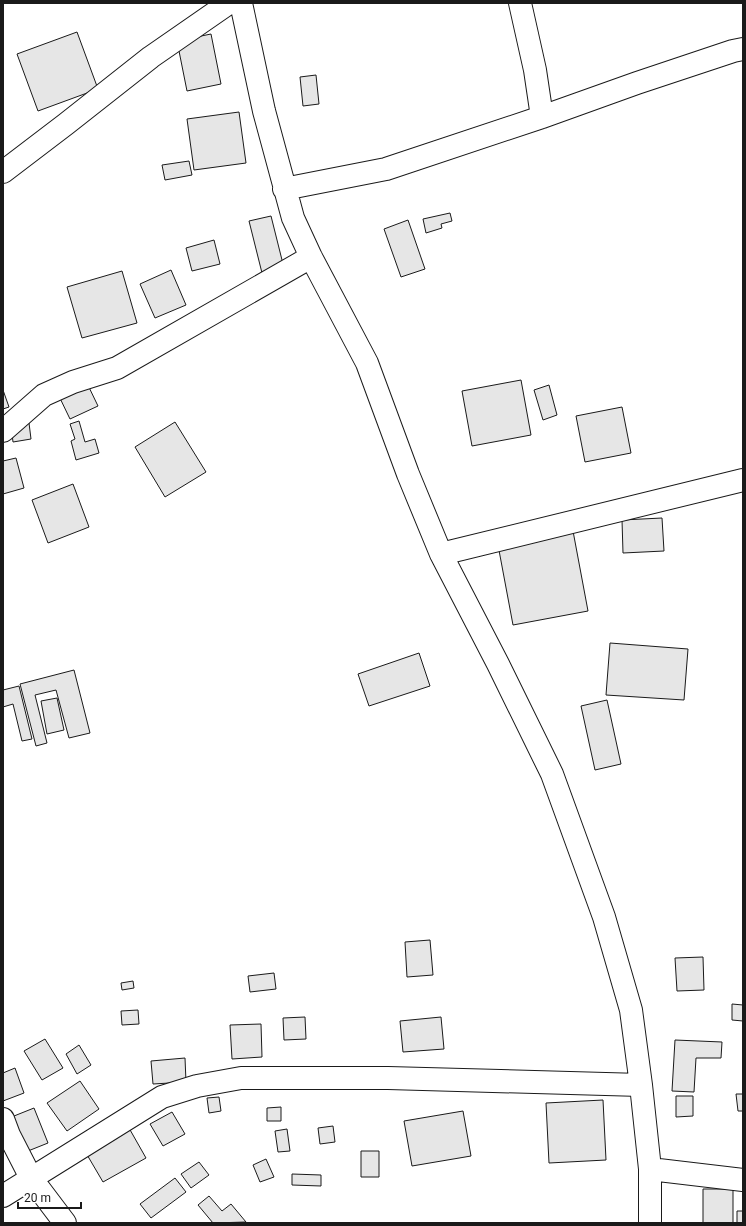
<svg xmlns="http://www.w3.org/2000/svg" width="746" height="1226" font-family="Roboto,sans-serif">
<style>
.building{fill:#e6e6e6;stroke:#1a1a1a}
.lines{fill:none;stroke-linecap:round;stroke-linejoin:round}
.minor-casing{stroke:#1a1a1a;stroke-width:24}
.minor{stroke:#fff;stroke-width:22}
</style>
<rect width="100%" height="100%" fill="#fff"/>
<path class="building" d="M77 32 98 89 38 111 17 54Z
M211 34 221 84 187 91 177 41Z
M316 75 319 104 303 106 300 77Z
M239 112 246 163 194 170 187 119Z
M189 161 192 175 165 180 162 165Z
M450 213 452 221 441 224 442 228 426 233 423 219Z
M271 216 284 268 262 273 249 221Z
M408 220 425 269 401 277 384 229Z
M214 240 220 264 192 271 186 248Z
M171 270 186 305 155 318 140 284Z
M122 271 137 323 82 338 67 287Z
M85 379 98 406 70 419 57 392Z
M521 380 531 435 472 446 462 391Z
M549 385 557 415 543 420 534 390Z
M3 390 9 407 3 409Z
M622 407 631 453 585 462 576 416Z
M79 421 85 442 95 439 99 453 76 460 71 441 75 439 70 424Z
M175 422 206 472 165 497 135 447Z
M29 423 31 439 13 442 11 426Z
M16 458 24 488 3 494V461Z
M73 484 89 527 48 543 32 500Z
M662 518 664 551 623 553 622 520Z
M573 531 588 611 513 625 498 545Z
M610 643 688 649 684 700 606 695Z
M419 653 430 686 369 706 358 674Z
M74 670 90 733 69 738 56 690 35 695 47 743 36 746 20 684Z
M19 686 32 739 22 741 13 704 3 707V690Z
M57 698 64 730 47 734 41 701Z
M607 700 621 764 595 770 581 706Z
M430 940 433 975 407 977 405 942Z
M703 957 704 990 677 991 675 958Z
M274 973 276 989 250 992 248 976Z
M133 981 134 988 122 990 121 983Z
M732 1004 743 1005V1021L732 1020Z
M138 1010 139 1024 122 1025 121 1011Z
M305 1017 306 1039 284 1040 283 1018Z
M441 1017 444 1049 403 1052 400 1021Z
M261 1024 262 1057 232 1059 230 1025Z
M45 1039 63 1068 42 1080 24 1051Z
M675 1040 722 1042 721 1058H696L694 1092 672 1091Z
M79 1045 91 1065 77 1074 66 1054Z
M185 1058 186 1082 153 1084 151 1061Z
M15 1068 24 1093 3 1101V1073Z
M80 1081 99 1109 67 1131 47 1103Z
M736 1094H743V1111H738Z
M676 1096H693V1116L676 1117Z
M219 1097 221 1111 209 1113 207 1098Z
M603 1100 606 1160 549 1163 546 1103Z
M281 1107V1121H267V1108Z
M34 1108 48 1143 23 1153 9 1118Z
M463 1111 471 1156 412 1166 404 1121Z
M172 1112 185 1134 163 1146 150 1124Z
M333 1126 335 1142 320 1144 318 1128Z
M129 1128 146 1158 103 1182 86 1153Z
M287 1129 290 1151 278 1152 275 1131Z
M361 1151H379V1177H361Z
M266 1159 274 1177 260 1182 253 1165Z
M199 1162 209 1175 191 1188 181 1174Z
M292 1174 321 1175V1186L292 1185Z
M175 1178 186 1192 151 1218 140 1204Z
M703 1189H733V1223H703Z
M209 1196 222 1211 231 1204 246 1222 213 1223 198 1205Z
M737 1211H743V1223H737Z"/>
<g class="lines">
<defs>
<path id="minor" d="M241 3 264 111 293 218 311 257 367 363 408 474 441 554 498 664 552 774 604 917 631 1010 641 1085 650 1169V1223
M520 3 535 70 542 117
M3 172 66 124 151 57 229 3
M284 189 386 169 542 117 637 83 733 51 743 49
M3 431 44 395 73 382 117 368 311 257
M441 554 743 480
M3 1119 9 1135 31 1178 65 1223
M650 1169 743 1180
M3 1196 162 1097 197 1086 241 1078H388L641 1085"/>
</defs>
<use href="#minor" class="minor-casing"/>
<use href="#minor" class="minor"/>
</g>
<rect width="746" height="1226" fill="none" stroke="#1a1a1a" stroke-width="8"/>
<path d="M18 1202v6h63v-6" fill="none" stroke="#1a1a1a" stroke-width="2"/>
<text x="24" y="1202" font-size="12" fill="#1a1a1a" stroke="#ffffff" stroke-width="3" paint-order="stroke">20 m</text>
</svg>
